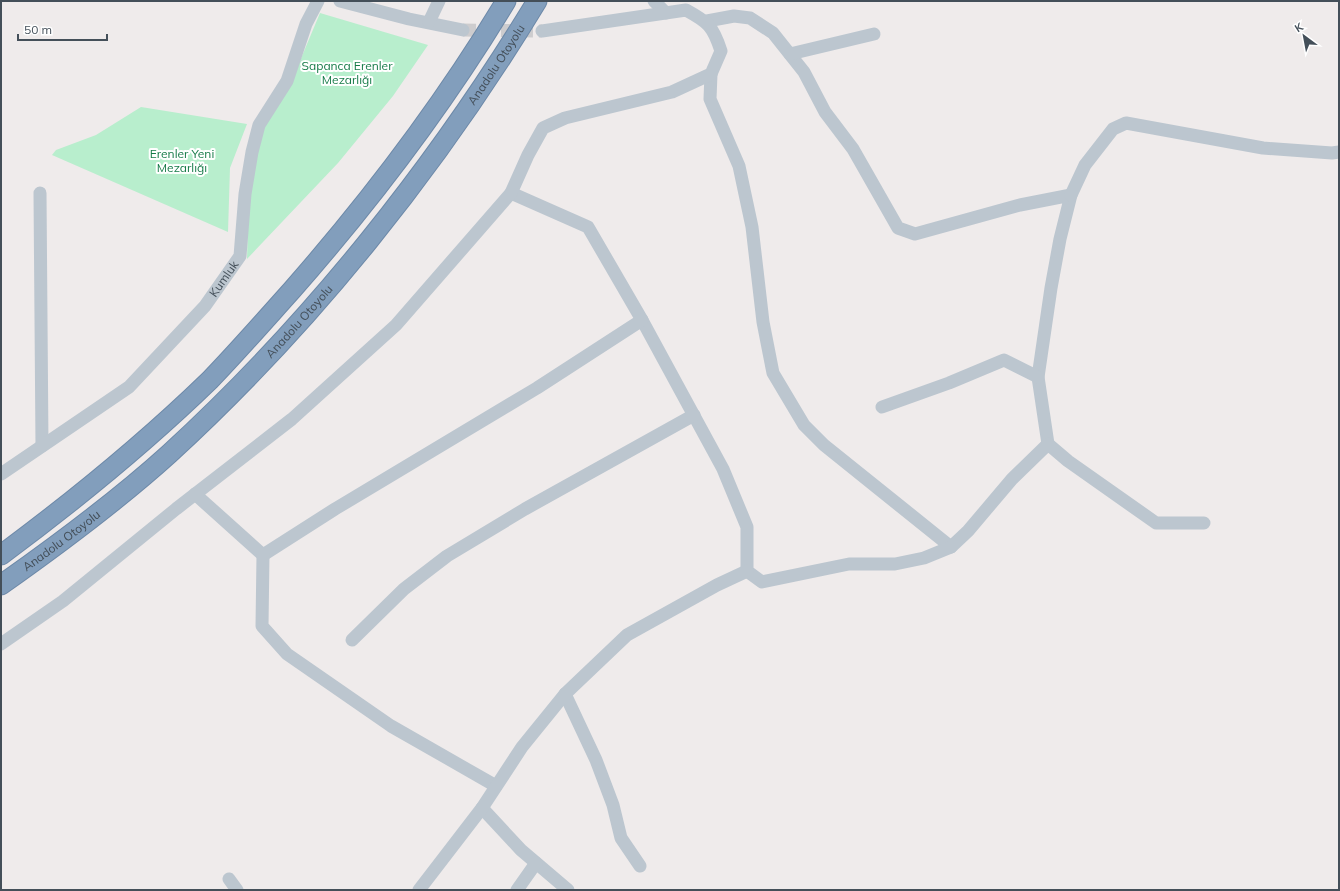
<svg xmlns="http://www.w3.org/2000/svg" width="1340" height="891" font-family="Mulish,sans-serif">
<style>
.green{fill:#b8eecd}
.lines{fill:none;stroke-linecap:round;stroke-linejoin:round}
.minor-tunnel{stroke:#cdccce;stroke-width:13;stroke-dasharray:13 6;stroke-linecap:butt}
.highway-casing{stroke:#6d89a8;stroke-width:21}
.minor{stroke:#bcc6cf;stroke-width:13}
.highway{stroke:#829ebc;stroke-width:19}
.labels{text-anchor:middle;stroke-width:4;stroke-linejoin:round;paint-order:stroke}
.street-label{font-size:12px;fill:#444f59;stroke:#fff}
.park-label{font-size:12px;fill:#157a47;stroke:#fff}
</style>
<rect width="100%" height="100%" fill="#efebeb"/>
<path class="green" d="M320 13 428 45 393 96 338 163 247 259 249 192 264 126 294 75Z
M141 107 247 124 230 168 228 232 52 155 56 150 96 135Z"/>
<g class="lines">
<path class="minor-tunnel" d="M463 30 542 31"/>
<defs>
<g id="highway">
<path d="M1 555C74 501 145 443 210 380 238 351 265 320 292 290 371 200 444 104 506 1"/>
<path id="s2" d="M1 585C59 544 116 502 169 454 311 324 437 166 537 1"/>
</g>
</defs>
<use href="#highway" class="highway-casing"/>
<g class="minor">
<path d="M340 1 409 19 463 30"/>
<path d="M654 1 666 13"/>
<path d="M707 21 734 16 750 18 773 33 804 72 825 112 853 149 898 228 915 234 1020 205 1071 195 1060 239 1051 288 1038 377 1048 444"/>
<path d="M429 22 439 1"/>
<path d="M790 54 874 34"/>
<path d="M711 74 710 99 739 166 752 227 763 322 773 373 804 425 824 445 951 547"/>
<path d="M40 193 42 446"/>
<path d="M511 193 588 227 642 320 723 469 747 527V571L762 582 849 564H895L924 558 951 547 968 531 1012 479 1048 444 1068 461 1156 523H1204"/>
<path d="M1071 195 1085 165 1113 129 1126 123 1263 148 1332 153 1339 152"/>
<path d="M882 407 949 383 1004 360 1038 377"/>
<path id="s1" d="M1 474 129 387 205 306 240 256 245 194 252 152 259 125 287 81 306 24 318 1"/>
<path d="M195 494 263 555 335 509 537 388 642 320"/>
<path d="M263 555 262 626 287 654 391 726 496 786"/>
<path d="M352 640 404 589 447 556 525 509 694 415"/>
<path d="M1 644 63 601 176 509 292 419 396 325 511 193 528 155 543 128 565 118 672 92 711 74 721 51C713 26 708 22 686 10L542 31"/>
<path d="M565 694 596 760 613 805 621 838 640 866"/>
<path d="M482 808 521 850 568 890"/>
<path d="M229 879 237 890"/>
<path d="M419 890 482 808 522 747 565 694 627 635 717 585 747 571"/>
<path d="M517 890 536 863"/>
</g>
<use href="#highway" class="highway"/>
</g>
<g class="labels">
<g class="street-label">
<text dy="4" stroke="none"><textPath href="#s2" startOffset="723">Anadolu Otoyolu</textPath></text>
<text dy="4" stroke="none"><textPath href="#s1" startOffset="299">Kumluk</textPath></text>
<text dy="4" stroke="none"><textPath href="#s2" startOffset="399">Anadolu Otoyolu</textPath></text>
<text dy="4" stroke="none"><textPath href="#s2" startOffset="75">Anadolu Otoyolu</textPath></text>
</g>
<g class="park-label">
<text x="347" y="70">Sapanca Erenler<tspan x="347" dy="14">Mezarlığı</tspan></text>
<text x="182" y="158">Erenler Yeni<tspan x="182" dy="14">Mezarlığı</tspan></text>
</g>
</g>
<rect width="1340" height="891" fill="none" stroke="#444f59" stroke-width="4"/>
<g transform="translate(1304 36) rotate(328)" stroke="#ffffff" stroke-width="3" paint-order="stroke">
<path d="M0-3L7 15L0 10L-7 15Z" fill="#444f59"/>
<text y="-6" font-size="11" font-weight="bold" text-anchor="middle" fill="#444f59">K</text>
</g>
<path d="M18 34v6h89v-6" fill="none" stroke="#444f59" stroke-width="2"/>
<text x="24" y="34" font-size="12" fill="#444f59" stroke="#ffffff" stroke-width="3" paint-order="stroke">50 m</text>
</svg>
